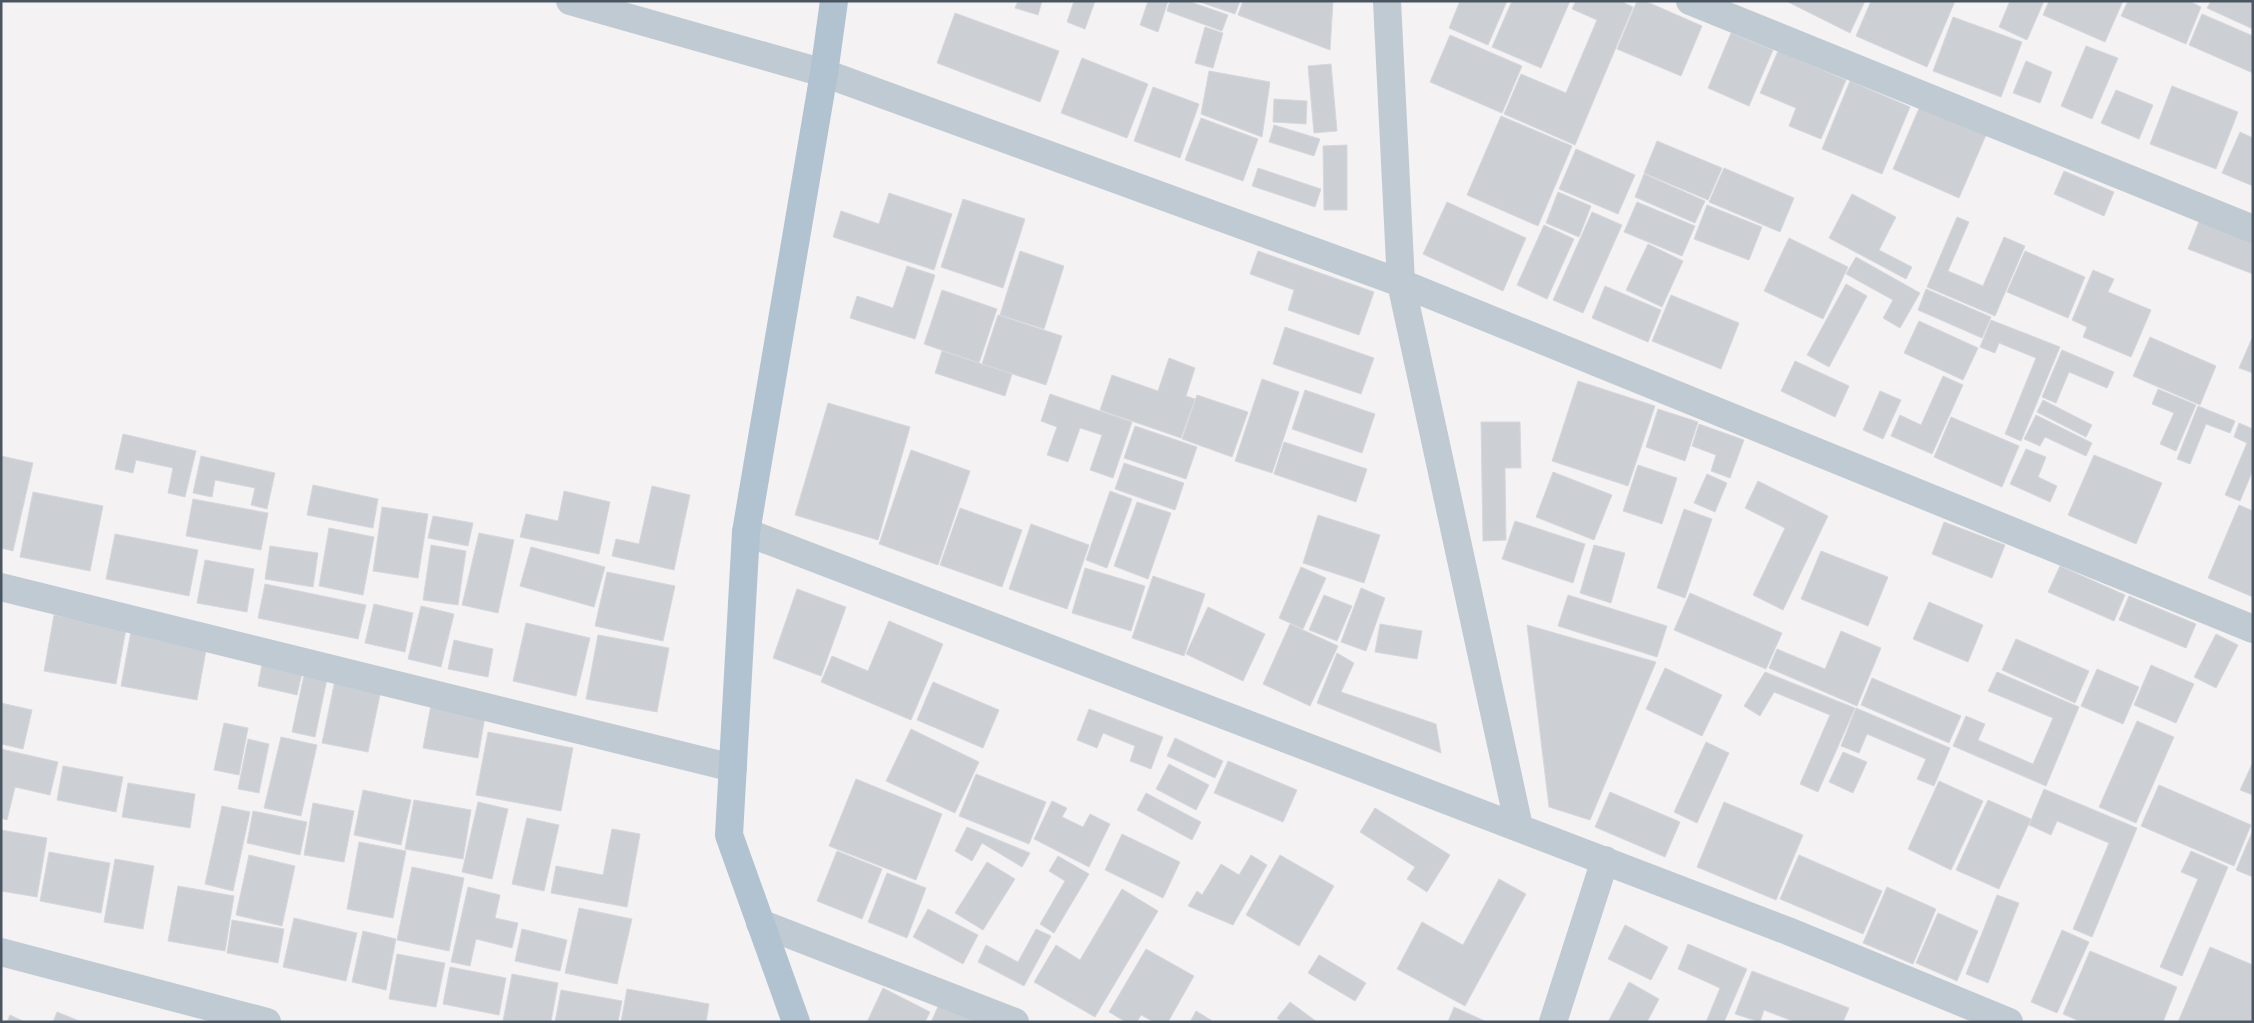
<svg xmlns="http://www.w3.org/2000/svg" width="2254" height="1023" font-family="'Nunito Sans',sans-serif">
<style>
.building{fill:#cccfd4;stroke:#d6d8de}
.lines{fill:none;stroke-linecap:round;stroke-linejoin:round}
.minor{stroke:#bfcad2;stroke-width:28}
.major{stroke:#b1c2d1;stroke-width:28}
</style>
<rect width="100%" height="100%" fill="#f4f2f2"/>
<path class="building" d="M1018 1H1042L1038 15 1015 8Z
M1074 1H1095L1085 29 1067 22Z
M1148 1H1168L1158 32 1140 25Z
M1170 1H1188L1228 15 1222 31 1167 11Z
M1197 1H1240L1235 14Z
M1243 1H1333L1330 50 1238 15Z
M1460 1H1507L1488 45 1449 28Z
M1512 1H1570L1541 68 1492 47Z
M1576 1H1620L1633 7 1575 145 1504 114 1521 74 1566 93 1597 20 1572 9Z
M1637 1H1645L1702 26 1681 76 1617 49Z
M1786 1H1865L1850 33Z
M1871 1H1955L1927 67 1856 36Z
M2010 1H2044L2027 40 1999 27Z
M2049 1H2123L2105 42 2043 15Z
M2128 1H2189L2201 7 2186 44 2121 16Z
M2211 1H2253V29L2207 8Z
M955 13 1059 51 1040 102 937 63Z
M2202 14 2253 36V73L2189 45Z
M1953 17 2022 42 2001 97 1933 71Z
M1205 27 1223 33 1213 68 1195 63Z
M1731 33 1773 50 1749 106 1708 88Z
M1450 35 1522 66 1502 113 1430 82Z
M2086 46 2118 58 2092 119 2061 106Z
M1778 51 1846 80 1821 139 1789 126 1796 108 1760 93Z
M1082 58 1148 84 1127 138 1061 113Z
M2026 61 2052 72 2040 103 2013 93Z
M1331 64 1337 131 1314 133 1308 66Z
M1209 71 1270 82 1262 137 1201 114Z
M1850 81 1910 107 1882 174 1822 149Z
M2172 86 2238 112 2216 169 2150 144Z
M1153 87 1199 104 1180 158 1134 141Z
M2116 90 2153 105 2139 139 2101 123Z
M1274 99 1307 101 1306 124 1273 122Z
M1920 106 1986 135 1959 198 1893 169Z
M1501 116 1572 146 1538 226 1467 195Z
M1201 118 1258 139 1243 181 1185 160Z
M1274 125 1320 139 1314 156 1269 142Z
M2240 132 2253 138V186L2222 173Z
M1657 141 1722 168 1708 200 1644 173Z
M1347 145V210H1324L1323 146Z
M1576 149 1635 175 1618 214 1559 189Z
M1258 168 1321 189 1315 207 1252 186Z
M1724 168 1794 198 1780 232 1709 202Z
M2064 171 2114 192 2104 216 2054 194Z
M1644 174 1705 201 1695 223 1635 197Z
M1558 192 1591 206 1579 237 1546 223Z
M889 193 952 214 934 270 833 237 841 211 879 224Z
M1852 194 1896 217 1879 250 1912 267 1906 279 1829 238Z
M963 199 1025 219 1003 288 941 267Z
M1447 202 1526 238 1503 291 1423 254Z
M1637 202 1695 226 1682 256 1624 232Z
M1707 205 1762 227 1749 260 1694 239Z
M1592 212 1622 225 1583 313 1553 300Z
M1957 217 1969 222 1948 271 1983 286 2004 237 2025 246 1995 316 1927 287Z
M2200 219 2253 240V274L2188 249Z
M1544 225 1574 239 1547 299 1517 285Z
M1789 238 1848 267 1823 319 1764 291Z
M1648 244 1683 261 1662 307 1626 290Z
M1020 251 1064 266 1044 329 1000 315Z
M1258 251 1374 292 1359 335 1288 310 1294 290 1250 274Z
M2025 251 2085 277 2068 318 2007 292Z
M1856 257 1920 293 1900 328 1883 318 1893 300 1846 274Z
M907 266 935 275 915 339 850 318 857 296 893 308Z
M2093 270 2114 279 2108 292 2151 310 2131 357 2083 337 2087 327 2072 320Z
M1846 284 1867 296 1829 367 1807 355Z
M1605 286 1661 310 1648 342 1592 318Z
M1926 289 1991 317 1982 338 1918 310Z
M942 290 997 309 979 363 924 344Z
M1671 295 1739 323 1721 369 1652 341Z
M998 315 1062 336 1046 385 982 364Z
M1991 320 2060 347 2021 441 2005 434 2036 358 1999 343 1995 353 1980 347Z
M1919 321 1978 348 1963 380 1904 353Z
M1285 327 1374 358 1361 394 1273 364Z
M2253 336V373L2239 368Z
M2150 337 2216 366 2200 405 2133 376Z
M2062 350 2114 372 2107 388 2069 372 2056 403 2042 397Z
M942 351 1012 374 1005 396 935 373Z
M1169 358 1195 368 1186 396 1195 399 1181 438 1100 410 1112 375 1158 391Z
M1795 361 1849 386 1835 417 1781 391Z
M1943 376 1963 385 1932 454 1891 436 1900 415 1921 425Z
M1262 379 1299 392 1272 473 1235 461Z
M1578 381 1655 406 1628 486 1552 461Z
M2158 389 2196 405 2176 451 2160 444 2174 413 2152 404Z
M1305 390 1375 414 1362 453 1292 429Z
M1880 391 1901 400 1883 439 1863 430Z
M1050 394 1132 422 1113 478 1090 470 1102 435 1080 428 1068 462 1047 455 1057 427 1041 421Z
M1197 395 1248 412 1232 457 1182 439Z
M2043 400 2092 425 2086 437 2037 412Z
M828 403 910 427 878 540 795 515Z
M2198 406 2235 421 2230 433 2206 424 2190 464 2177 459Z
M1658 409 1698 422 1685 461 1646 447Z
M2036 415 2092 443 2086 456 2045 437 2040 446 2024 439Z
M1951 417 2019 446 2002 487 1934 457Z
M1481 422H1520L1521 468H1505L1506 540 1483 541Z
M2239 423 2253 429V470L2240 501 2225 495 2247 443 2234 437Z
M1699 424 1744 440 1730 478 1711 471 1716 455 1692 446Z
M1135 426 1197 447 1186 479 1124 458Z
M123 434 196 451 185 497 168 493 173 468 136 460 133 473 115 469Z
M1284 442 1367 469 1356 502 1274 474Z
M2026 449 2046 457 2038 477 2057 486 2050 502 2010 484Z
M911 450 970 471 938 565 879 544Z
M2094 455 2162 483 2136 544 2068 515Z
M1 456 33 463 13 551 1 548Z
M201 456 275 473 267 509 251 505 255 488 215 480 212 497 193 493Z
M1124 463 1184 483 1175 510 1115 489Z
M1638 465 1677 478 1662 524 1623 511Z
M1553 472 1612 495 1594 540 1536 517Z
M1707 474 1727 483 1715 512 1694 503Z
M1758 481 1828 516 1783 610 1753 595 1785 528 1745 508Z
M313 485 378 499 373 528 307 515Z
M652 486 690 495 674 570 612 556 616 539 639 544Z
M564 491 610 502 599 554 520 537 526 514 558 521Z
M1110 491 1132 499 1107 568 1086 560Z
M33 492 103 506 90 571 20 557Z
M193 499 268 513 261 550 186 536Z
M1137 502 1171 513 1148 579 1114 566Z
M2239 505 2253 511V597L2208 578Z
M382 507 428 514 418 578 373 571Z
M960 508 1022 530 1002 587 940 565Z
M1684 509 1712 519 1685 598 1657 588Z
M1318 515 1380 535 1364 583 1303 563Z
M433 516 473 523 468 546 428 538Z
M1515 521 1585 544 1573 583 1502 559Z
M1944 522 2005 545 1992 578 1932 554Z
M1031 524 1089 545 1067 609 1009 589Z
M329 528 374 537 363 595 319 586Z
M479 533 514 540 498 613 462 605Z
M115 534 198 550 189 596 106 579Z
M431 545 466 551 458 605 423 600Z
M1594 545 1625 553 1611 603 1580 593Z
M270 546 318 553 313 587 265 579Z
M531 547 605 567 594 607 520 586Z
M1821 551 1888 577 1868 626 1801 599Z
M205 560 254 569 247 612 197 603Z
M2060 566 2125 595 2114 621 2048 592Z
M1301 567 1326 578 1303 629 1279 618Z
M1085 568 1145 586 1131 631 1072 613Z
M607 572 675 586 663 641 595 626Z
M1153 576 1205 594 1184 656 1132 638Z
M265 584 366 605 358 639 258 618Z
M1361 588 1385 598 1366 651 1341 642Z
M797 589 846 607 821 676 773 658Z
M1690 593 1782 633 1766 669 1674 630Z
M1324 595 1352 606 1337 641 1309 630Z
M1568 595 1667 626 1657 657 1558 626Z
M2129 596 2196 624 2186 648 2119 620Z
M1929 602 1983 625 1968 662 1913 639Z
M374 604 413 613 405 652 365 643Z
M421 606 454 614 441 667 408 659Z
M1208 607 1265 634 1243 681 1186 654Z
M54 615 126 629 116 684 44 671Z
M889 621 943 644 911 720 821 682 832 656 868 671Z
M526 623 590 638 576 696 513 681Z
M1290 624 1338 646 1310 706 1263 684Z
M1380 624 1422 631 1417 659 1375 652Z
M1527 625 1656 662 1590 820 1549 807Z
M131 631 207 645 197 700 121 686Z
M1841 631 1881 648 1857 706 1769 668 1777 649 1825 669Z
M2216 634 2238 645 2216 688 2194 677Z
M598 635 669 648 657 712 586 699Z
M2016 639 2089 671 2075 703 2002 670Z
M454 640 493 649 488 677 448 669Z
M1337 653 1354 663 1341 692 1436 724 1441 753 1317 703Z
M262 664 302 673 297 695 258 686Z
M2151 665 2194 684 2176 723 2134 705Z
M1665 668 1722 695 1702 736 1646 709Z
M2097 669 2139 687 2123 724 2081 706Z
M1765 672 1855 708 1818 792 1800 784 1830 715 1774 692 1760 716 1744 706Z
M1997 672 2079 707 2046 786 1953 746 1966 716 1985 724 1978 740 2033 764 2053 718 1988 691Z
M304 675 327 679 315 737 292 732Z
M1872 678 1961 716 1949 743 1861 705Z
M335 680 381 690 368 752 322 743Z
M933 682 999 710 983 748 917 720Z
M1 703 32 710 23 749 1 744Z
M431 705 485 716 478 758 423 748Z
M1856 708 1950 748 1934 786 1917 779 1926 759 1867 734 1859 753 1841 746Z
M1089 709 1163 737 1151 769 1130 761 1135 746 1103 733 1097 748 1077 740Z
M2137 721 2174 737 2136 823 2099 807Z
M224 723 248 728 239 775 214 770Z
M911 729 979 762 955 813 886 781Z
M488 732 573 748 561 811 476 795Z
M281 737 317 745 301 816 264 808Z
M1175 738 1223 761 1215 778 1167 756Z
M248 739 269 744 259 793 238 789Z
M1706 742 1729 753 1697 823 1674 812Z
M1 749 58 762 50 795 15 787 7 820 1 818Z
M1843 752 1867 762 1853 793 1829 782Z
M1228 761 1297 790 1283 822 1214 793Z
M2253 762V795L2240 790Z
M1169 764 1209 785 1196 810 1156 789Z
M63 766 123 777 116 812 57 800Z
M976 774 1046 802 1029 844 959 816Z
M856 779 942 814 916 880 829 846Z
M1939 781 1983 801 1951 870 1908 849Z
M128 783 195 794 190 828 122 817Z
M2159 785 2251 825 2234 866 2141 826Z
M2044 789 2137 828 2092 937 2073 929 2109 843 2057 821 2051 835 2029 825Z
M363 790 411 800 401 845 354 835Z
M1610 792 1680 822 1665 857 1595 827Z
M1146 793 1201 822 1192 840 1137 810Z
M414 800 471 810 463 859 405 849Z
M1988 800 2031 819 1999 889 1956 870Z
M1052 801 1067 808 1062 817 1083 827 1090 814 1110 824 1089 867 1034 839Z
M478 802 508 809 492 879 462 872Z
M1724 802 1803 835 1776 900 1697 867Z
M313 803 354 811 344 862 304 855Z
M222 806 250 812 233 891 205 884Z
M1375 808 1450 855 1427 892 1407 879 1415 867 1360 832Z
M253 811 307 822 300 855 247 843Z
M527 818 559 825 544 891 512 884Z
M967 827 1030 853 1022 867 982 843 972 861 955 851Z
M612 829 640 834 627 907 551 893 556 866 603 875Z
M1 830 47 838 37 897 1 891Z
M2253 830V877L2236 870Z
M1122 834 1180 862 1163 898 1105 870Z
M359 842 406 851 393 918 347 909Z
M837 851 882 869 862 919 817 901Z
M2191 851 2228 867 2182 976 2160 967 2198 879 2181 872Z
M49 852 110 863 101 913 40 901Z
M249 855 295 866 282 926 236 915Z
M1251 855 1267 865 1233 925 1188 906 1197 891 1202 895 1221 864 1239 875Z
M1280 855 1334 886 1299 946 1246 915Z
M1799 855 1882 891 1863 934 1780 899Z
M1058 856 1089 874 1054 933 1040 924 1065 881 1049 871Z
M115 859 154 866 143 929 104 922Z
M987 862 1015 879 983 930 955 913Z
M412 867 464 878 449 951 397 940Z
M887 873 926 888 907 938 868 922Z
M1499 879 1526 894 1465 1006 1397 969 1422 922 1463 945Z
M178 886 234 896 225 951 168 941Z
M468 887 500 895 495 918 518 923 512 948 476 939 470 966 451 962Z
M1887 887 1936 909 1913 964 1863 943Z
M1122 889 1158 911 1095 1017 1034 982 1056 945 1080 960Z
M1997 895 2019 903 1988 983 1966 974Z
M579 908 632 919 617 984 565 973Z
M928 909 978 935 963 964 913 937Z
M1938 913 1978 931 1957 981 1916 963Z
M294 918 357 933 346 981 283 967Z
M232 920 284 929 278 963 227 953Z
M1625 925 1668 947 1651 980 1608 959Z
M522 929 567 940 560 971 515 961Z
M1036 929 1051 936 1024 986 978 962 986 945 1018 962Z
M2062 930 2089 942 2057 1013 2031 1002Z
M363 931 396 939 386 990 352 982Z
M1688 944 1747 969 1724 1022H1706L1720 988 1678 969Z
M2210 947 2253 965V1022H2178Z
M1146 949 1194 976 1168 1022H1154L1141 1015 1137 1022H1126L1109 1012Z
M2090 951 2177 987 2163 1022H2081L2063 1014Z
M397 954 445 963 436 1007 389 999Z
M1319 955 1366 983 1355 1001 1308 973Z
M450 967 506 978 499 1015 443 1004Z
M1752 971 1849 1008 1843 1022H1795L1764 1010 1760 1022 1735 1014Z
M512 974 558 983 551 1022 503 1021Z
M1629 982 1659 999 1647 1022H1608Z
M883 988 930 1012 925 1022H867Z
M627 989 709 1004 706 1022H621Z
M561 990 622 1001 618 1022H555Z
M941 1000 981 1022H931Z
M1290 1002 1317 1022H1282L1277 1018Z
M1454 1007 1487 1022H1448Z
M1196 1011 1214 1022H1190Z
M57 1012 82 1022H53Z
M10 1015 25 1022H7Z"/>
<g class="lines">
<path class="minor" d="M570 1 824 73 1401 283 2253 629
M1387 1 1401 283 1519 827
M1690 1 2253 229
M746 532 1788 931 2009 1022
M1 587 733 768
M760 923 1015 1022
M1 952 267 1022
M1553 1022 1605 860"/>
<path class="major" d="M796 1022 729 835 746 532 824 73 834 1"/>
</g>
<rect width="2254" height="1023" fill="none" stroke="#495661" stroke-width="5"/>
</svg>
